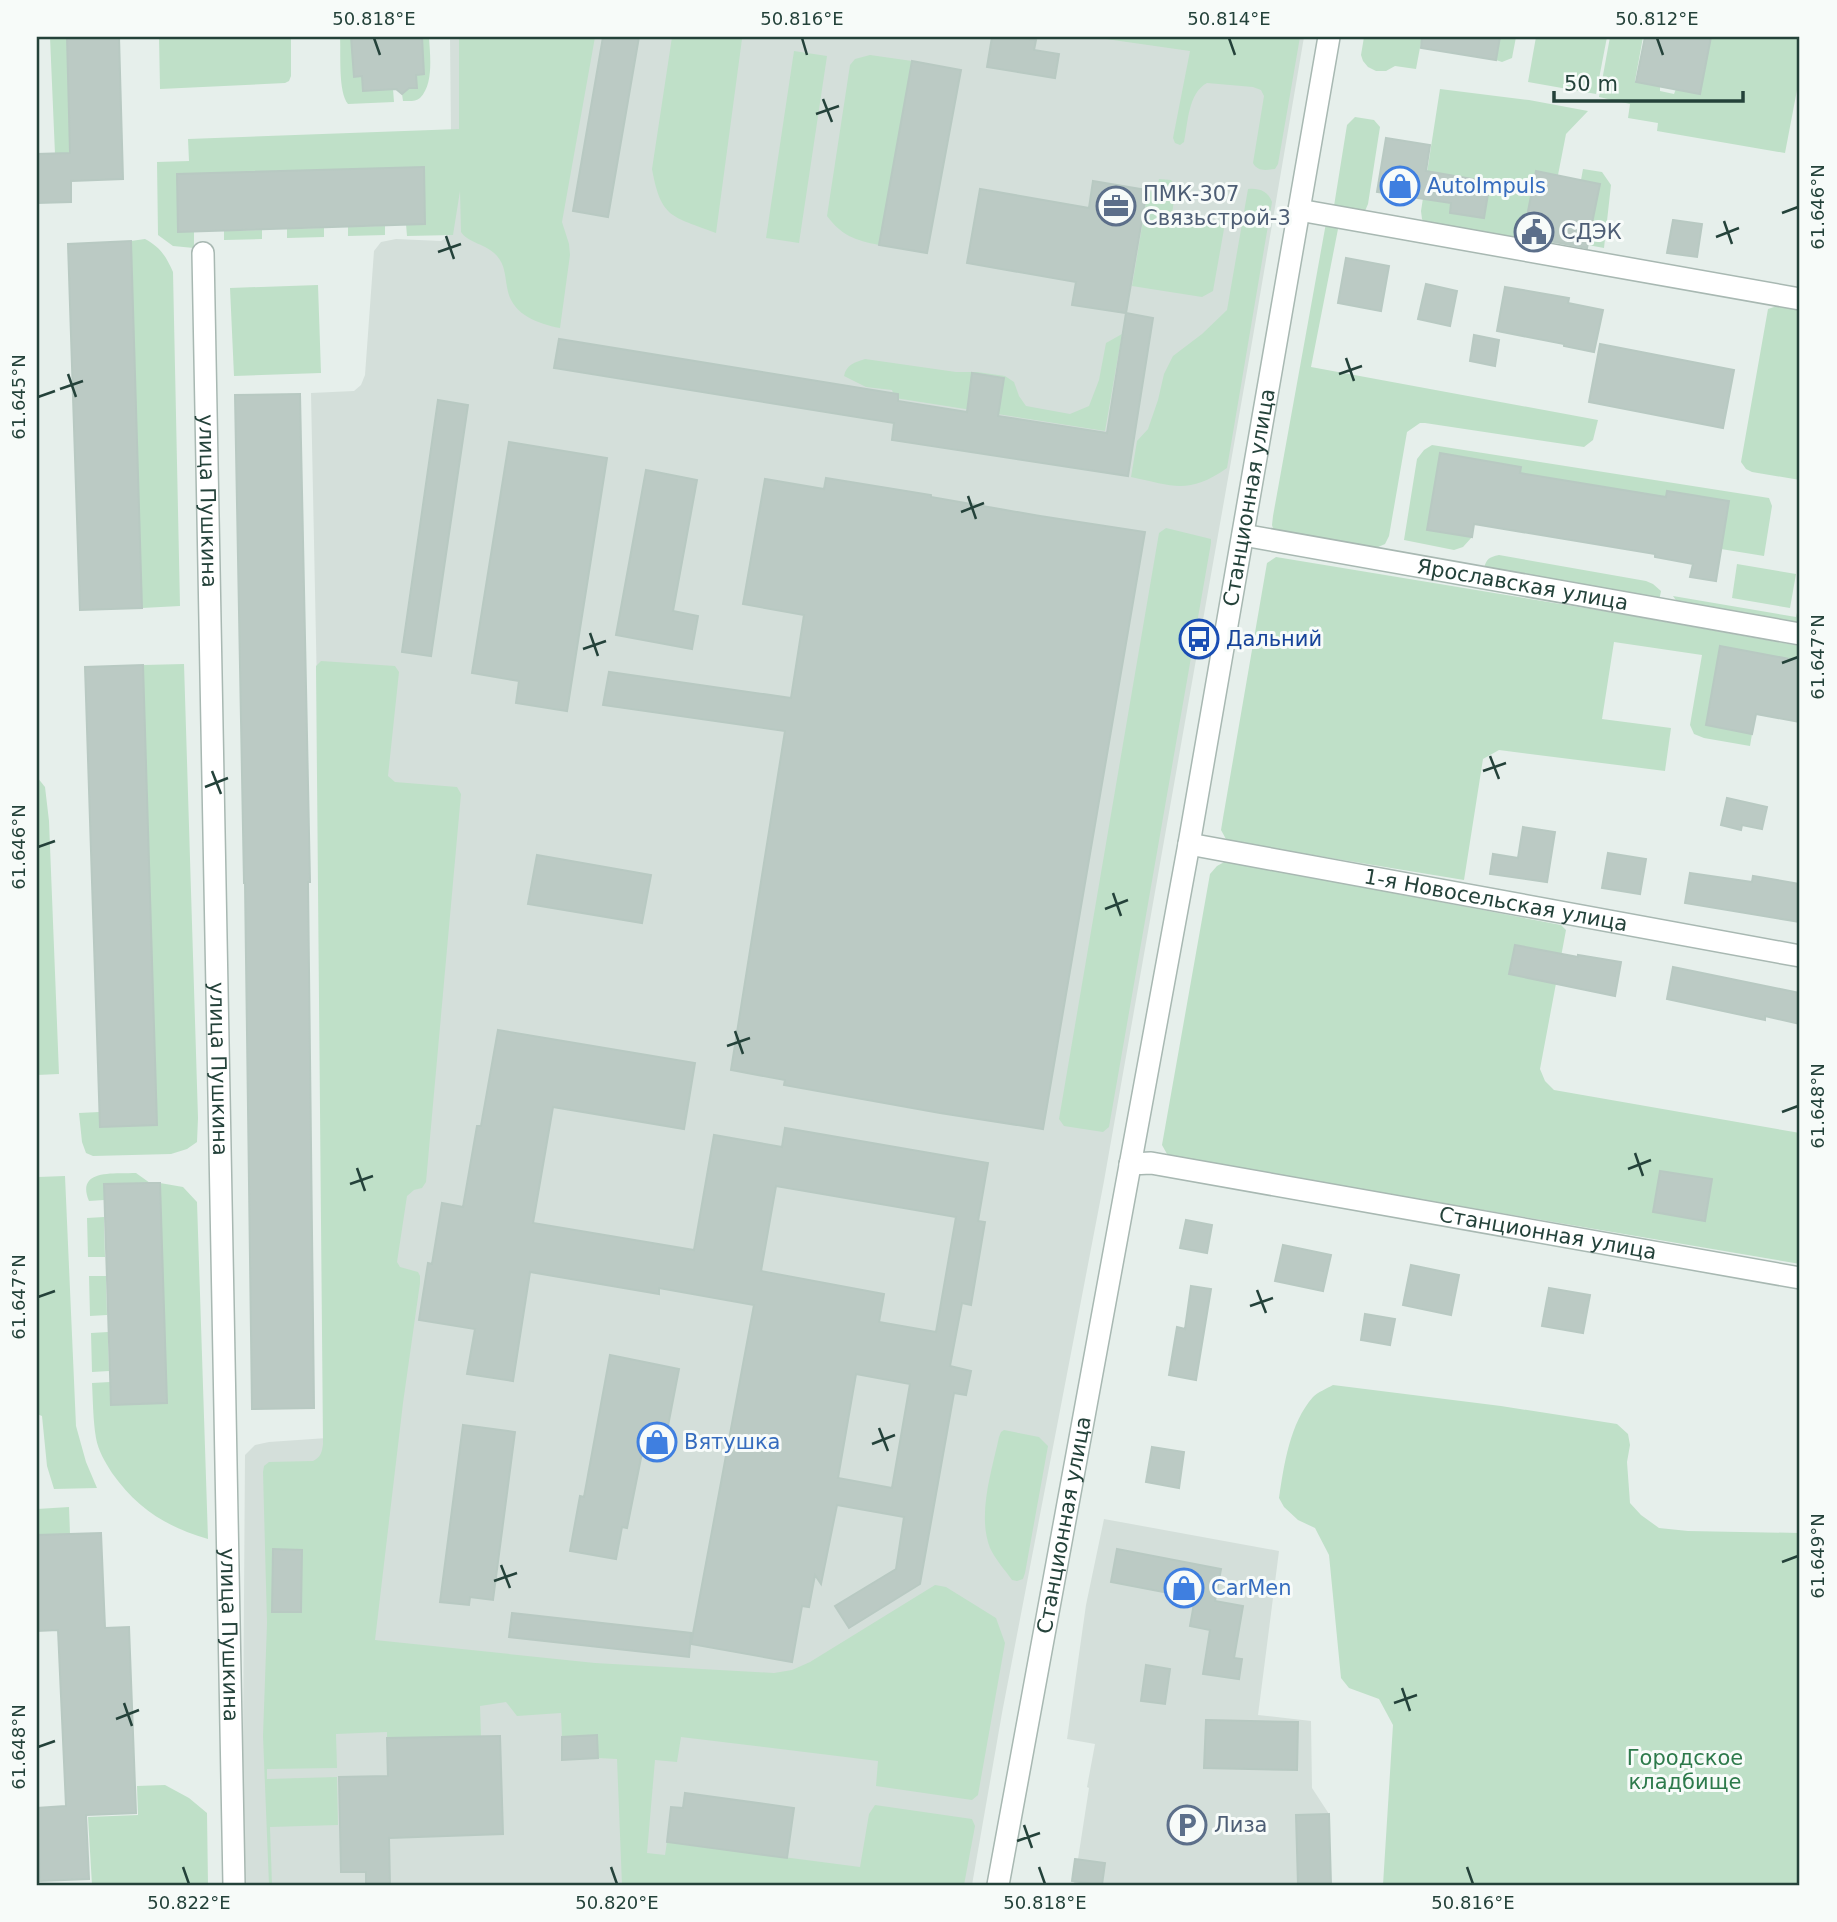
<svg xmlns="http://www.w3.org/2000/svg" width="1837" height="1922" font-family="'DejaVu Sans',sans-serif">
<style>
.built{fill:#d4dfda}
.green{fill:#bfe0c8}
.building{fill:#bbcac4;stroke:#b8c9c2;stroke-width:2;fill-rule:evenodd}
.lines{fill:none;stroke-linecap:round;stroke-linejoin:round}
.minor-casing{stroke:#a8b8b2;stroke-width:24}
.minor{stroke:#fff;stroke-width:21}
.ticks{fill:none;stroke:#24423a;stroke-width:2.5}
.labels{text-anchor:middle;stroke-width:6;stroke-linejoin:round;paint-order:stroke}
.shop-label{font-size:21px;fill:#366cbe;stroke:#f7fbf9;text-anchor:start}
.service-label{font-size:21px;fill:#4e5e75;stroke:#f7fbf9;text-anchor:start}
.street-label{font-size:21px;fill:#24423a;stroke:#f7fbf9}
.transit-label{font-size:21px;fill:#164399;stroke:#f7fbf9;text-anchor:start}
.park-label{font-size:21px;fill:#2d7a4b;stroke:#f7fbf9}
.neatline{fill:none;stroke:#24423a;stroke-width:2.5}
.ticks-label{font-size:18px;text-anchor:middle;fill:#24423a}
</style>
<rect width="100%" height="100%" fill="#e6efeb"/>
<path class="built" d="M450 37H1304L1251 348 1104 1181 1002 1713 972 1885H242L245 1455 255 1445 269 1442 327 1438 332 1431 311 393 354 391 361 385 365 375 374 251 381 242 396 239 441 241 448 237 452 227Z
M1104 1519 1279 1551 1258 1715 1311 1721 1312 1788 1329 1814 1331 1885H1074V1882L1072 1881 1075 1859H1078L1089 1788 1087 1787 1095 1744 1067 1739 1086 1605Z"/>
<path class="green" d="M50 37H67L70 153 55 154Z
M159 37H291V76L289 81 285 83 160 89Z
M340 37H351L354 76H362L363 91 393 89 394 102 348 104C338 92 341 54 340 37Z
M422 37H429C430 55 434 84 420 98 416 102 408 101 403 101L402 94 409 88H417L416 75 424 74Z
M459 37H595L562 222 569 244 570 255 560 328C536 323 511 314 507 287 505 276 505 265 497 256 487 244 468 243 461 232L460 191 453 235 407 236 406 224 425 223 423 167 177 174 178 231H194V248L173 246 158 235 157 162 189 161 188 139 459 129Z
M672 37H726L742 39 716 233C672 216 661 219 652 169Z
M1092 37H1300L1278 164 1275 169C1266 170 1258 172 1253 163L1264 96 1261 90 1253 87 1207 83C1188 93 1188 123 1184 142L1180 145 1175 143 1173 138 1190 51Z
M1364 37H1422L1416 69 1395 66 1386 71H1376L1368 67 1363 61 1361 55Z
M1500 37H1516L1512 58 1502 62 1496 60Z
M1536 37H1607L1596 94 1528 82Z
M1610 37H1643L1635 81 1660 86V91L1674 94 1676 89 1700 94 1711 37H1739L1752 39 1753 37 1777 39 1778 37H1800V90H1797L1785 153 1657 131 1658 123 1628 118 1630 104 1599 97Z
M794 51 827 56 799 243 766 238Z
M870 55 912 61 879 245C855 240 842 236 827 216L850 65 855 59Z
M1440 89 1529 100 1588 111 1566 134 1558 175 1536 171 1522 242 1425 223 1422 219 1421 211Z
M1355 117 1374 120 1380 127 1368 204 1365 211 1334 206 1347 125Z
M1583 169 1602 172 1611 185 1604 248 1588 245 1600 184 1581 180Z
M1159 179 1171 180 1176 186 1172 214 1222 223 1224 229 1213 291 1202 297 1132 286 1148 191 1156 192Z
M1248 189C1259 188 1268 191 1272 202L1227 468C1188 495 1174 486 1131 477L1137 441 1148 429 1158 400 1164 374 1173 356 1202 334 1227 310Z
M1326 223 1334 225 1338 229 1311 367 1598 420 1593 440 1584 447 1425 423H1420L1407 432 1389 536 1385 544 1376 548 1274 532 1272 525 1273 516Z
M385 226V235L348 236V227Z
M324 228V237L287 238V229Z
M262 230V239L224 240V231Z
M145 239C160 247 166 256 173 272L180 606 142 608 131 241Z
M318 285 321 373 234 376 230 288Z
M1777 306 1800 310V480L1752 472 1746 469 1741 462 1768 309Z
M1122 334 1105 431 895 398 892 390 866 387 844 376C846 365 855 362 865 359L956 372H977L1005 376 1014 382 1019 396 1026 406 1070 414 1089 406 1099 380 1106 343Z
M1432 445 1769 498 1772 506 1764 556 1721 549 1729 501 1668 491 1666 497 1520 473 1521 467 1440 453 1427 530 1472 537 1463 547 1454 550 1404 540 1417 459 1424 450Z
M1166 528 1207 538 1211 539V543L1109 1127 1103 1132 1064 1126 1059 1119 1159 533Z
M1499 555 1646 581 1653 584 1661 591 1659 601 1484 569C1486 559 1489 557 1499 555Z
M1276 557 1615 613 1800 646V661L1720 647 1706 725 1752 734 1750 746 1704 738 1694 734 1690 725 1702 655 1614 642 1602 719 1671 728 1665 771 1499 750 1483 759 1464 880 1227 841 1221 830 1223 818 1267 563Z
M1737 564 1796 574 1790 608 1732 598Z
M1673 596 1796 617 1800 600V629L1680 606Z
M321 661 395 666 399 672 388 776 395 782 457 787 461 794 426 1182 422 1188 414 1190 407 1196 397 1262 400 1267 418 1272 420 1276V1283L403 1403 375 1640 595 1663 774 1673 792 1670 810 1662 935 1585 946 1587 996 1618 1005 1643 978 1795 972 1800 876 1786 878 1761 681 1737 677 1762 655 1760 647 1853 665 1855 667 1842 860 1867 869 1814 875 1805 972 1819 975 1826 964 1885H622L617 1759 598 1758 597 1735 562 1737 561 1713 517 1716 506 1702 480 1706 481 1736 387 1738V1732L336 1734 337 1768 267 1769V1779L337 1777 338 1825 270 1827 272 1885H269L263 1736 267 1623 263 1472 264 1466 269 1462 313 1461C321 1457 322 1452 323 1444L316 666Z
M184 664 198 1118 197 1142 187 1149 171 1154 93 1156 86 1153 82 1142 79 1113 99 1112 100 1127 157 1125 143 665Z
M37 777 45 787 49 821 59 1074 37 1075Z
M1226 861 1561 925 1566 930 1540 1069 1545 1081 1554 1090 1800 1133V1264L1172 1157 1167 1154 1162 1145 1210 874 1217 866Z
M37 1171 38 1177 65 1176 76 1426 86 1462 97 1488 54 1489 47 1466 42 1416 37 1414Z
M136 1173 150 1183 104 1184V1200L89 1201C75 1168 116 1174 136 1173Z
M160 1183 183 1187 197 1202 208 1539C166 1527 137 1508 112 1473 105 1462 98 1450 96 1438 93 1420 93 1401 92 1383L110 1382 111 1405 167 1403Z
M104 1217 105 1257H88L87 1218Z
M89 1276H106L107 1315 90 1316Z
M108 1332 109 1371 92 1372 91 1333Z
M1333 1385 1501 1406 1617 1424 1628 1434 1630 1445 1627 1462 1630 1503 1641 1515 1659 1528 1688 1531 1800 1533V1885H1383L1393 1725 1379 1699 1349 1688 1341 1678 1329 1555 1315 1528 1298 1520 1284 1507 1279 1498C1284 1464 1290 1423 1313 1397 1318 1392 1326 1389 1333 1385Z
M1004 1430 1039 1437 1048 1446 1025 1573 1023 1579 1017 1581 1012 1580C1005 1570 995 1559 990 1548 977 1515 992 1470 999 1437L1001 1432Z
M69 1507 70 1534 37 1535V1509Z
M165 1785 189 1798 207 1813 208 1885H92L88 1817 138 1815 137 1786Z"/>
<path class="building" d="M67 37H119L123 179 71 181V202L37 203V154L70 153Z
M351 37H422L424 74 416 75 417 88H409L402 94 396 89 363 91 362 76 354 77Z
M603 37H639L608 217 573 211Z
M992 37H1017L1036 40 1034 50 1059 54 1055 78 987 67Z
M1422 37H1500L1496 60 1421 48Z
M1645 37H1711L1700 94 1636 82Z
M912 61 961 70 927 253 879 245Z
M1386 138 1430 145 1426 171 1490 182 1484 218 1450 213 1451 203 1377 192Z
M424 167 425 224 178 232 177 174Z
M1536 171 1600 184 1587 248 1523 236Z
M1093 181 1147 190 1126 313 1072 305 1076 282 967 263 980 189 1089 208Z
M1673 220 1702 224 1697 257 1667 253Z
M131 241 142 608 80 610 68 244Z
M1346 258 1389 266 1381 311 1338 303Z
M1426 284 1457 291 1450 326 1418 319Z
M1505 287 1569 298 1568 303 1603 310 1594 352 1564 346V344L1497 331Z
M1126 313 1153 318 1128 476 892 440 894 423 554 368 559 339 898 394V401L967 412 972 373 1004 378 998 416 1107 433Z
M1474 335 1499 340 1495 366 1470 361Z
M1600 344 1734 370 1723 428 1589 402Z
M300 394 310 882H308L314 1408 252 1409 245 883H244L235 395Z
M438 400 468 405 431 656 402 652Z
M509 442 607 458 567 711 516 703 519 681 472 673Z
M1440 453 1521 467 1520 473 1666 497 1667 491 1729 501 1716 581 1690 577 1693 564 1655 557V554L1474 524 1472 537 1427 530Z
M646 470 697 480 673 611 698 616 692 649 616 635Z
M826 478 931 495V497L1040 516 1145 532 1043 1129 940 1113 784 1085 785 1080 731 1070 785 731 603 705 609 672 791 698 804 615 743 604 765 479 824 489Z
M1720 646 1800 661V722L1756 714 1752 734 1706 725Z
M143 665 157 1125 100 1127 85 667Z
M1727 798 1767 807 1762 829 1742 825 1741 830 1721 825Z
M1523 827 1555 832 1547 882 1490 874 1493 854 1518 858Z
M1608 853 1646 859 1640 894 1602 888Z
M537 855 651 875 642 923 528 904Z
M1690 873 1752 882 1753 876 1800 884V922L1685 903Z
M1515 945 1578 957V955L1621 962 1615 996 1509 974Z
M1673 967 1800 993V1024L1765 1016V1020L1667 999Z
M498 1030 695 1063 684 1129 553 1107 533 1223 694 1250 714 1135 782 1147 785 1128 988 1163 978 1221 985 1222 971 1305 962 1303 950 1366 971 1371 966 1395 954 1393 920 1584 849 1628 835 1606 896 1569 904 1517 837 1505 821 1584 815 1575 809 1607 802 1606 792 1662 691 1644 754 1305 659 1288V1294L530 1272 513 1381 467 1374 475 1329 419 1320 428 1263 432 1264 442 1203 463 1207 477 1126H481ZM776 1186 956 1217 936 1332 879 1322 884 1294 761 1271ZM856 1374 910 1384 892 1488 838 1478Z
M1660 1171 1712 1179 1705 1221 1653 1212Z
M150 1183H160L167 1403 111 1405 104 1184Z
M1186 1220 1212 1225 1207 1253 1180 1248Z
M1283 1245 1331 1255 1323 1291 1275 1281Z
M1411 1265 1459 1275 1451 1315 1403 1305Z
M1191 1286 1211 1289 1196 1380 1169 1375 1177 1327 1185 1329Z
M1549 1288 1590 1295 1583 1333 1542 1326Z
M1365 1314 1395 1319 1390 1345 1361 1340Z
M610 1355 679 1369 662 1457 642 1453 627 1528 622 1527 616 1559 570 1551 580 1496 584 1497Z
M463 1425 515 1432 493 1600 470 1597 469 1605 440 1602Z
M1152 1447 1184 1452 1179 1488 1146 1482Z
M101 1533 105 1628 129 1627 136 1813 86 1815 89 1879 40 1881 37 1808 66 1806 58 1630 37 1631V1535Z
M273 1549 302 1550 301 1612H272Z
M1117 1549 1221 1569 1215 1601 1243 1606 1234 1658 1242 1659 1239 1679 1203 1674 1210 1630 1190 1626 1195 1598 1111 1582Z
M512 1613 691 1633 689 1657 509 1637Z
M1146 1665 1170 1669 1165 1704 1141 1701Z
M1206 1720 1298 1722 1297 1770 1204 1768Z
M597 1735 598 1758 562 1760V1737Z
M500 1736 503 1834 389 1838 390 1885H366V1872H341L339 1777 388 1776 387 1738Z
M685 1793 794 1808 787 1858 667 1842 671 1807 683 1808Z
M1329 1814 1331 1885H1298L1296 1815Z
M1075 1859 1105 1863 1102 1885 1072 1881Z"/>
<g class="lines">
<defs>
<g id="minor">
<path d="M1299 210 1800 299"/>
<path id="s1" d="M203 253 234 1885"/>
<path id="s2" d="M1243 535 1800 634"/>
<path id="s3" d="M1189 844 1800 956"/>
<path id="s4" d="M1130 1164 1151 1163 1800 1278"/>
<path id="s5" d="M998 1885 1189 844 1329 37"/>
</g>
</defs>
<use href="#minor" class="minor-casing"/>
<use href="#minor" class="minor"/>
</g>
<path class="ticks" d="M374 38 380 55M802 38 807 55M1229 38 1235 55M1657 38 1663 55M823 99 832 122M816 114 839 106M1782 213 1798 207M1724 221 1732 244M446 236 454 259M1716 237 1739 228M438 252 461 244M1346 358 1354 381M68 374 76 397M1339 374 1362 366M60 389 83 381M38 397 55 391M968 496 976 519M961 512 984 503M590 633 598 656M583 649 606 641M1782 663 1798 657M1490 756 1499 779M212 771 221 794M1483 771 1506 763M205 787 228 778M38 847 55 841M1113 893 1121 916M1105 909 1128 900M735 1031 743 1054M727 1046 750 1038M1782 1112 1798 1106M1635 1153 1643 1176M357 1168 365 1191M1628 1169 1651 1160M350 1184 373 1176M1257 1290 1266 1313M38 1297 55 1291M1250 1306 1273 1298M879 1428 888 1451M872 1444 895 1435M1782 1562 1798 1556M501 1565 510 1588M494 1581 517 1573M1402 1688 1410 1711M124 1703 132 1726M1394 1703 1417 1695M116 1719 139 1710M38 1747 55 1741M1024 1825 1032 1848M1017 1841 1040 1833M183 1867 189 1884M611 1867 617 1884M1039 1867 1045 1884M1467 1867 1473 1884"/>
<defs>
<symbol id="shop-ring" viewBox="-11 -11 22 22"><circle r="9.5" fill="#f7fbf9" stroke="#3f7fe0" stroke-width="1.5"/><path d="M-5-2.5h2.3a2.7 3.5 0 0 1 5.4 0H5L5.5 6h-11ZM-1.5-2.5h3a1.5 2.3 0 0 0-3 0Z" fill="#3f7fe0"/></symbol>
<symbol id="office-ring" viewBox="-11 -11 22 22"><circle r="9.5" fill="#f7fbf9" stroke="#5c6f8a" stroke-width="1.5"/><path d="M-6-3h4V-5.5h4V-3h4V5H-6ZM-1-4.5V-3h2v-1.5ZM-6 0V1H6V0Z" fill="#5c6f8a"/></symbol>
<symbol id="civic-ring" viewBox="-11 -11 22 22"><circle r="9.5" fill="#f7fbf9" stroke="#5c6f8a" stroke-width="1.5"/><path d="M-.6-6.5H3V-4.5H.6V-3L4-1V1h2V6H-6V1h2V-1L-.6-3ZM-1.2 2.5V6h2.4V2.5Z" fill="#5c6f8a"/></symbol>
<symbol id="bus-ring" viewBox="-11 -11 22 22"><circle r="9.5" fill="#f7fbf9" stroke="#1a4fb4" stroke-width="1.5"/><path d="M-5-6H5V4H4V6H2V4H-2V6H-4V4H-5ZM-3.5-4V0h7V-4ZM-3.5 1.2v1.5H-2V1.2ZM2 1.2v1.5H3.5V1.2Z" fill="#1a4fb4"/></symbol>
<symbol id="parking-ring" viewBox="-11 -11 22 22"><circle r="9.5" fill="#f7fbf9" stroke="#5c6f8a" stroke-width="1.5"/><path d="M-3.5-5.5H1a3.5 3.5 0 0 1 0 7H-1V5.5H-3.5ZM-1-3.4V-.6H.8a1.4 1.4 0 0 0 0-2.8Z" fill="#5c6f8a"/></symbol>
</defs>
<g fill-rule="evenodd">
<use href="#shop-ring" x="1378" y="164" width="44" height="44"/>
<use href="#office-ring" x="1094" y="184" width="44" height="44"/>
<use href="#civic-ring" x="1512" y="210" width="44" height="44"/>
<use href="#bus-ring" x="1177" y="617" width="44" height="44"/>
<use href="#shop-ring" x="635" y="1420" width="44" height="44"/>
<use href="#shop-ring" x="1162" y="1566" width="44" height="44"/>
<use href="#parking-ring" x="1165" y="1803" width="44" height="44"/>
</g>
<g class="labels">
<g class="shop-label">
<text x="1427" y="193">AutoImpuls</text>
<text x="684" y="1449">Вятушка</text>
<text x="1211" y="1595">CarMen</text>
</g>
<g class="service-label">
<text x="1143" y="201">ПМК-307<tspan x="1143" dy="24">Связьстрой-3</tspan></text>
<text x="1561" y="239">СДЭК</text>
<text x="1214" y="1832">Лиза</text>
</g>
<g class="street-label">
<text dy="7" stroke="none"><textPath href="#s5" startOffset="1410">Станционная улица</textPath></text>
<text dy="7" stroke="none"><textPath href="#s1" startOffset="248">улица Пушкина</textPath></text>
<text dy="7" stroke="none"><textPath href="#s2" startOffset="284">Ярославская улица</textPath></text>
<text dy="7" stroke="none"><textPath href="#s3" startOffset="312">1-я Новосельская улица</textPath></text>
<text dy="7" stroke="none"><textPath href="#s1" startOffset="816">улица Пушкина</textPath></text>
<text dy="7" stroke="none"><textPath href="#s4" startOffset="424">Станционная улица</textPath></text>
<text dy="7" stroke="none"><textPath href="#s5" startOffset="366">Станционная улица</textPath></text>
<text dy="7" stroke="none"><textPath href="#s1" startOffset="1382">улица Пушкина</textPath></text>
</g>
<g class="transit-label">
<text x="1226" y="646">Дальний</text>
</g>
<g class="park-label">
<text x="1685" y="1765">Городское<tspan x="1685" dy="24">кладбище</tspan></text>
</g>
</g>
<rect width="1837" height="1922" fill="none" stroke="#f7fbf9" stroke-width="77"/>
<path d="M1554 91v10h189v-10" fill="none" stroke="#24423a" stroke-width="3.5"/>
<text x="1564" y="91" font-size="21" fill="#24423a" stroke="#f7fbf9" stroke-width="5" paint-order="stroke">50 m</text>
<rect x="38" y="38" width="1760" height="1846" class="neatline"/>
<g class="ticks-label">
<text x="374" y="25">50.818°E</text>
<text x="802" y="25">50.816°E</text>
<text x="1229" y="25">50.814°E</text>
<text x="1657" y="25">50.812°E</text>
<text transform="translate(1818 207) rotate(-90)" y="6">61.646°N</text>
<text transform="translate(19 397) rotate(-90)" y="6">61.645°N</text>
<text transform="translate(1818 657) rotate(-90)" y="6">61.647°N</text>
<text transform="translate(19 847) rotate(-90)" y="6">61.646°N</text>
<text transform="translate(1818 1106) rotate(-90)" y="6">61.648°N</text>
<text transform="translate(19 1297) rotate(-90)" y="6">61.647°N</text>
<text transform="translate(1818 1556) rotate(-90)" y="6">61.649°N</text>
<text transform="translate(19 1747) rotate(-90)" y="6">61.648°N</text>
<text x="189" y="1909">50.822°E</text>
<text x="617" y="1909">50.820°E</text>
<text x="1045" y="1909">50.818°E</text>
<text x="1473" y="1909">50.816°E</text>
</g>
</svg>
